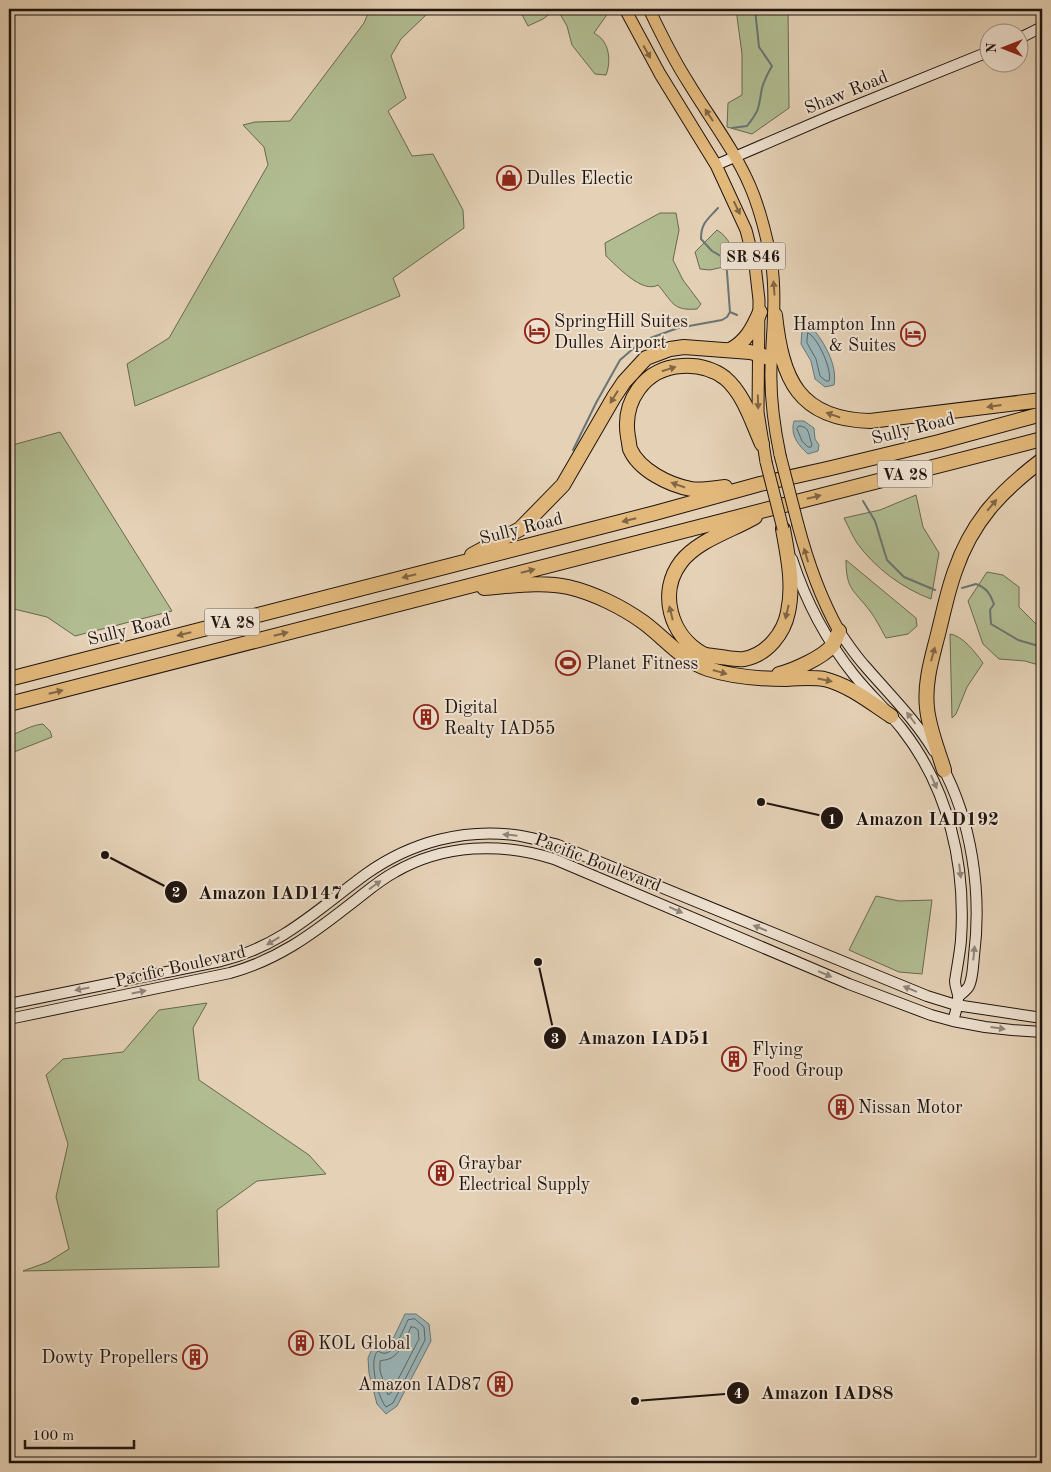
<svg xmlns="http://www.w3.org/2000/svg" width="1051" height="1472" font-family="'Old Standard TT',serif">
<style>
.green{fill:#b1bc91;stroke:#686850}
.water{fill:#9ab5b8;stroke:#697574}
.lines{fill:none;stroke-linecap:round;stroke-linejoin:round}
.shore{stroke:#5c6463;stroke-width:1}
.stream{stroke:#697574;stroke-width:2}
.secondary-casing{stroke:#1f140e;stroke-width:12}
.primary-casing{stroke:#1f140e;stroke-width:13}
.motorway-casing{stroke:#1f140e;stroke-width:16}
.secondary{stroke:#eee1d0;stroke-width:10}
.primary{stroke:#e2b87b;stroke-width:11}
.motorway{stroke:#e2b87b;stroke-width:14}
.primary-bridge-casing{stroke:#1f140e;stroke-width:13;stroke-linecap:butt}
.primary-bridge{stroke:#e2b87b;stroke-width:11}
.oneway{fill:#806644}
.oneway2{fill:#918579}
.labels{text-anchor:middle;stroke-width:4;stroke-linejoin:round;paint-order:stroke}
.shield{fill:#eee1d0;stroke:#5d5248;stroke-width:1}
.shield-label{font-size:16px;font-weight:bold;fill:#1f140e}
.street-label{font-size:18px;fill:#1f140e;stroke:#eee1d0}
.poi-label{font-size:18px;fill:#1f140e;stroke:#eee1d0;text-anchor:start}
.leader{fill:none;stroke:#1f140e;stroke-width:2}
.callout-dot{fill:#1f140e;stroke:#eee1d0;stroke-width:2}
.mark-label{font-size:15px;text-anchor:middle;font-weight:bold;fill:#fff}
.callout-label{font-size:19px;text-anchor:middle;font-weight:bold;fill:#1f140e;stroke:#eee1d0;stroke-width:4;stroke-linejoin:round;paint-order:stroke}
</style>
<rect width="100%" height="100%" fill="#e5d1b6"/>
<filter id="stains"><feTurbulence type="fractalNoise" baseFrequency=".004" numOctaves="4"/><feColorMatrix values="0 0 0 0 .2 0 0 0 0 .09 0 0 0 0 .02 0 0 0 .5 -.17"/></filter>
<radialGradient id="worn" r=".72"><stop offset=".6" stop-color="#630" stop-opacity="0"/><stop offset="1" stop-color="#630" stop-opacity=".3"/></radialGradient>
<path class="green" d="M370 9H458L427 14 401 39 391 56 406 98 388 111 412 156 433 154 463 210 464 228 393 278 400 296 135 406 127 364 169 338 268 165 264 147 243 125 255 122 290 121 364 23Z
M519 9H608L606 16 594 33C597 35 602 38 604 42 610 51 610 65 606 75L595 74 572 45 567 26 560 14 551 13 543 19 528 26Z
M736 9H788L789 108 752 134 727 127 728 103 742 95V54Z
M660 213H676L679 230 673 260 683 280 701 304 697 309C672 311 673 302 658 285 642 294 617 266 606 256L605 243Z
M717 230C730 238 733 250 736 264L710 270 700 269 695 252Z
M60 432 172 611 75 636 47 617 14 609 9 604V446Z
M916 495 923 527 939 553 931 599C902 588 875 568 857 543 852 535 848 526 844 518L880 510Z
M846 560 916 618 917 626 908 634 886 638C881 629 876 619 870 611 854 590 846 590 846 560Z
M987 572 1003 575 1019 587V607L1042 630V666L1025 661 999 659 983 644 968 601Z
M950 634C963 636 975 652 983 663L967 687 956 714 952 718Z
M43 724 50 731 52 737 9 754V736C21 732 31 725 43 724Z
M876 896 899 901 932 900 922 974 899 972 849 950Z
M207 1003 193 1028 199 1080 309 1155 326 1174 257 1181 217 1210 219 1267 23 1271 48 1262 69 1249 56 1197 68 1144 46 1075 63 1059 123 1052 159 1010Z"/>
<path class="water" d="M809 324C823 340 838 364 834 385L825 387 815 379 811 361 801 344 802 330Z
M794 421H804L814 428 815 439 819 445 818 451 808 454C798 445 790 435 794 421Z
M405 1314H416L429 1324 431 1341 397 1406 386 1414 377 1404 369 1373 368 1358 372 1349 380 1345 385 1349 392 1341Z"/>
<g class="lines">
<path class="shore" d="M808 333C818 337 833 372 829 381H826L820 376 816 359 807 343Z
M799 426C811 426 808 437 812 444L811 447H808L802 441 797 429Z
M415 1319 424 1327 425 1340 393 1403 386 1407C378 1398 368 1359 378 1351 379 1352 384 1354 386 1353 395 1352 404 1328 408 1320Z
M411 1327H414L418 1330 419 1339 391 1393 388 1395 380 1371V1361C383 1360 388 1360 391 1358 402 1352 406 1338 411 1327Z"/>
<path class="stream" d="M732 128 747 126C761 108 758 108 762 88 764 81 768 73 772 66L759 47 755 9
M730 312 737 315
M573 450 596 403 620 360 642 341 678 328 722 320 727 317 730 312 726 259 712 251 701 239C701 223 707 220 718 208
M863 501 875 521 887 560 904 577 935 590
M962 588 976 584C987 588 990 594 994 604L990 610 991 624 1018 640 1042 647"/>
<defs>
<path id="secondary" d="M1018 39 1042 27
M716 165 830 116 988 52
M792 559C806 602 826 640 854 675 869 694 887 710 902 729 949 789 966 865 961 940 960 953 957 967 955 981 955 986 957 990 958 995 959 1003 955 1014 953 1021
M839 631C847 643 855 655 865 666 889 694 915 719 934 751
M941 764C972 821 982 892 974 956 973 965 973 978 969 986 967 990 961 994 958 997
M9 1004 221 961C282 946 318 909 366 874 411 842 466 827 521 836 533 838 546 842 558 845L927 996 956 1005 1042 1018
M9 1019 230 973C277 960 311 935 348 906 364 894 378 881 395 872 444 844 501 842 554 859L849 984 931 1015 953 1021 985 1027 1012 1030 1042 1032"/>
<path id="primary" d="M625 9 660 74 716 165 746 230 755 265 759 300 758 412 766 462
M649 9C661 34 673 59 688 82 709 117 734 149 750 186 760 209 766 234 771 259 777 296 772 332 771 368 770 398 774 426 780 455
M798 525C808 563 820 597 839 631"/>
<path id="motorway" d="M775 315C782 379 798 419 870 421L1042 400
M730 350C746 342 753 328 760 312
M725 487C714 488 701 491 691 489 669 485 639 470 630 449 629 445 629 441 628 437 622 402 644 368 682 366 697 365 713 369 725 378 744 394 752 422 762 444
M755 517C731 531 698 540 681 562 658 592 670 636 703 654 708 656 715 656 721 657 728 658 737 660 744 659 767 655 784 633 788 612 794 585 788 556 783 529
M472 555 520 529 563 485 614 397 624 382 646 358 670 349 684 347 750 352 758 354 771 359
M484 588C511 586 542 581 568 587 594 593 622 607 643 622 665 638 681 660 708 669 733 677 759 679 786 679 799 678 812 677 824 679 849 685 870 702 891 716
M779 674C793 671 823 657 832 646 835 642 837 636 839 631
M9 679 655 513 760 484 827 469 939 442 1042 414
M9 704 1042 439
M944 770C938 750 929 729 927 708 924 681 933 655 939 630 944 610 948 590 955 571 972 521 1001 491 1042 460"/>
</defs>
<use href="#secondary" class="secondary-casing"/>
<use href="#primary" class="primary-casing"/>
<use href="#motorway" class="motorway-casing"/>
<use href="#secondary" class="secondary"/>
<use href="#primary" class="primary"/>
<use href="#motorway" class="motorway"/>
<defs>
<path id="primary-bridge" d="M780 455 798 525
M766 462 783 529"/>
</defs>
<use href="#primary-bridge" class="primary-bridge-casing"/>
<use href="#primary-bridge" class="primary-bridge"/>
</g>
<defs><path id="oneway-solid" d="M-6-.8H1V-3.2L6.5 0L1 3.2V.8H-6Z" transform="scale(1.25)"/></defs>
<g class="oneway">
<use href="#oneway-solid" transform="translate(647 52) rotate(61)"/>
<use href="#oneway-solid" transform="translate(709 115) rotate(-123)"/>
<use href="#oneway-solid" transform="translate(737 208) rotate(65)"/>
<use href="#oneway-solid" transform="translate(774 288) rotate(-94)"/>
<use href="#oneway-solid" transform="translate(669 369) rotate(-18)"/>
<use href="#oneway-solid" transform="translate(614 397) rotate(122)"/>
<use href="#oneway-solid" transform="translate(758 402) rotate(89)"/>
<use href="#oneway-solid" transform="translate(994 406) rotate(172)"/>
<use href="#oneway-solid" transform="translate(833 415) rotate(-161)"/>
<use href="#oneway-solid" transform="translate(678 485) rotate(-161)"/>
<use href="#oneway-solid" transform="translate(814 497) rotate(-14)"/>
<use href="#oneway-solid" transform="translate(992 505) rotate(-50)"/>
<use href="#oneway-solid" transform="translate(629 520) rotate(166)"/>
<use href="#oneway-solid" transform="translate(806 555) rotate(-107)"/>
<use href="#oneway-solid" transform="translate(528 571) rotate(-14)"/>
<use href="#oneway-solid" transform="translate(409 576) rotate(166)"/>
<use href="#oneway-solid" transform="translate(787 612) rotate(103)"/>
<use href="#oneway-solid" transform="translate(671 613) rotate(-104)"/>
<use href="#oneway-solid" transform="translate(184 634) rotate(166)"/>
<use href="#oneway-solid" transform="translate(281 634) rotate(-14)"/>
<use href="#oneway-solid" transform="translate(933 654) rotate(-75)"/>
<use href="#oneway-solid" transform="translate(720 672) rotate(16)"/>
<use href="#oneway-solid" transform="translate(825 680) rotate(12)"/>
<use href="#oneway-solid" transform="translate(56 692) rotate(-14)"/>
</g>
<g class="oneway2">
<use href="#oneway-solid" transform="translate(911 718) rotate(-127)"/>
<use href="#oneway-solid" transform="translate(934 782) rotate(66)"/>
<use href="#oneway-solid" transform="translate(510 835) rotate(-174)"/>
<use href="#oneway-solid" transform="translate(960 871) rotate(83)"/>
<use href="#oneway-solid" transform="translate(375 885) rotate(-36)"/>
<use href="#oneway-solid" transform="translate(676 910) rotate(24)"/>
<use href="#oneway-solid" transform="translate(760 928) rotate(-158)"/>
<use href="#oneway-solid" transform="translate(273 941) rotate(149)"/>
<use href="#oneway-solid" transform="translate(974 953) rotate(-84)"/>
<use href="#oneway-solid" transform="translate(825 974) rotate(23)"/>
<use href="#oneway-solid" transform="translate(82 989) rotate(169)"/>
<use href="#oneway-solid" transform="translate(910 989) rotate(-158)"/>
<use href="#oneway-solid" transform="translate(139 992) rotate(-12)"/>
<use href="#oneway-solid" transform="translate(998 1028) rotate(8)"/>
</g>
<defs>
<symbol id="shop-ring" viewBox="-11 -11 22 22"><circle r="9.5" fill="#eee1d0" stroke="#8f2418" stroke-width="1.5"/><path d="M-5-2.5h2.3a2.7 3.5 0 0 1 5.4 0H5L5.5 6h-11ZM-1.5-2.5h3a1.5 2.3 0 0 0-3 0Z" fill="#8f2418"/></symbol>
<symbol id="hotel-ring" viewBox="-11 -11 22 22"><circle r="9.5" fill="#eee1d0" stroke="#8f2418" stroke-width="1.5"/><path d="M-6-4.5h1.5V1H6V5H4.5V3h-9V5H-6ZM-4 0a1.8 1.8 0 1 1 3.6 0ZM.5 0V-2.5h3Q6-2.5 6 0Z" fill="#8f2418"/></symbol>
<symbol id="stadium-ring" viewBox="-11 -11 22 22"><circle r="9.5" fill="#eee1d0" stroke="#8f2418" stroke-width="1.5"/><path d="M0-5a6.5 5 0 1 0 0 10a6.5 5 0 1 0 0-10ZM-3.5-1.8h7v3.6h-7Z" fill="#8f2418"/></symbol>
<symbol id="building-ring" viewBox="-11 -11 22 22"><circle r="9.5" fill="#eee1d0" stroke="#8f2418" stroke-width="1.5"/><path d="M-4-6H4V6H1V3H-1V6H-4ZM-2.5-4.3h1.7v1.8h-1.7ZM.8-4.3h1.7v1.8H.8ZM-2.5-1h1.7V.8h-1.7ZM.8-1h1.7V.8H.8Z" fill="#8f2418"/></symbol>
</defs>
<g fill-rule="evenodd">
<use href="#shop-ring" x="495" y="164" width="28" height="28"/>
<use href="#hotel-ring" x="523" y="317" width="28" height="28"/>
<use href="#hotel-ring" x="899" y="320" width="28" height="28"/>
<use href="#stadium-ring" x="554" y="649" width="28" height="28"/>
<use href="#building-ring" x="412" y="703" width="28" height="28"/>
<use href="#building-ring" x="720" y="1045" width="28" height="28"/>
<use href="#building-ring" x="827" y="1093" width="28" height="28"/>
<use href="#building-ring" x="427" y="1159" width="28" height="28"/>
<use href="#building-ring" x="287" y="1329" width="28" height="28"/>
<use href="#building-ring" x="181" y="1343" width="28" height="28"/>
<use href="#building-ring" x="486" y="1370" width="28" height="28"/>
</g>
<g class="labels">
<g class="shield">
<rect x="720.5" y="242.5" width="65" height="27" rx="4"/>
<rect x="877.5" y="460.5" width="55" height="27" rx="4"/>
<rect x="204.5" y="608.5" width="55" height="27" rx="4"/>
</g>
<g class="shield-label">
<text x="753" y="262">SR 846</text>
<text x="905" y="480">VA 28</text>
<text x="232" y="628">VA 28</text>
</g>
<g class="street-label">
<text transform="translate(846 92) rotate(-22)" y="6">Shaw Road</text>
<text transform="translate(913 428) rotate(-14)" y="6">Sully Road</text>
<text transform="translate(521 528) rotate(-14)" y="6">Sully Road</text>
<text transform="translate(129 629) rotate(-14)" y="6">Sully Road</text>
<text transform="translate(598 862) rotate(21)" y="6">Pacific Boulevard</text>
<text transform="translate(180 966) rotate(-13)" y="6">Pacific Boulevard</text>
</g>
<g class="poi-label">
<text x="526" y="184">Dulles Electic</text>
<text x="554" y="327">SpringHill Suites<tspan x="554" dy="21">Dulles Airport</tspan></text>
<text x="896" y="330" text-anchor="end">Hampton Inn<tspan x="896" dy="21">&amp; Suites</tspan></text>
<text x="586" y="669">Planet Fitness</text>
<text x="444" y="713">Digital<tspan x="444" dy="21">Realty IAD55</tspan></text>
<text x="752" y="1055">Flying<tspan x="752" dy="21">Food Group</tspan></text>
<text x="858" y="1113">Nissan Motor</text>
<text x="458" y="1169">Graybar<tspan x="458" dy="21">Electrical Supply</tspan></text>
<text x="318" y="1349">KOL Global</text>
<text x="178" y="1363" text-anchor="end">Dowty Propellers</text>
<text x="482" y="1390" text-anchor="end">Amazon IAD87</text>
</g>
</g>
<path class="leader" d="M761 802L832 818M105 855L176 892M538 962L555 1038M635 1401L738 1393"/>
<g class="callout-dot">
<circle cx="761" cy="802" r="5"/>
<circle cx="105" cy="855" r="5"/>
<circle cx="538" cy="962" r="5"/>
<circle cx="635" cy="1401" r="5"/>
<circle cx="832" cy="818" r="12"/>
<circle cx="176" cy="892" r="12"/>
<circle cx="555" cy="1038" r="12"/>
<circle cx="738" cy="1393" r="12"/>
</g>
<g class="mark-label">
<text x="832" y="824">1</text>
<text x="176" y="897">2</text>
<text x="555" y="1043">3</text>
<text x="738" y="1398">4</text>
</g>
<g class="callout-label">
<text x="927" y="825">Amazon IAD192</text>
<text x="270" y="899">Amazon IAD147</text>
<text x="644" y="1044">Amazon IAD51</text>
<text x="827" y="1399">Amazon IAD88</text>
</g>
<rect width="1051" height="1472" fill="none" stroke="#e5d1b6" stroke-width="30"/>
<rect x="10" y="10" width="1031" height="1452" fill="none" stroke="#1f140e" stroke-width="2.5"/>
<rect x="15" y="15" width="1021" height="1442" fill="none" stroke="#1f140e"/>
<g transform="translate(1004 48) rotate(270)"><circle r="24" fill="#eee1d0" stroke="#9b8f82"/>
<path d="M0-4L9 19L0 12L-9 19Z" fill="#8f2418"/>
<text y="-8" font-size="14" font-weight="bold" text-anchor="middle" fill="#1f140e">N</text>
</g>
<path d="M25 1440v8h109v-8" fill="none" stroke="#1f140e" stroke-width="2.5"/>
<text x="32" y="1440" font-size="15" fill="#1f140e" stroke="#eee1d0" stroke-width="4" paint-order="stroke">100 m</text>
<rect width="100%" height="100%" filter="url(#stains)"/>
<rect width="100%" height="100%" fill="url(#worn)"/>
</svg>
